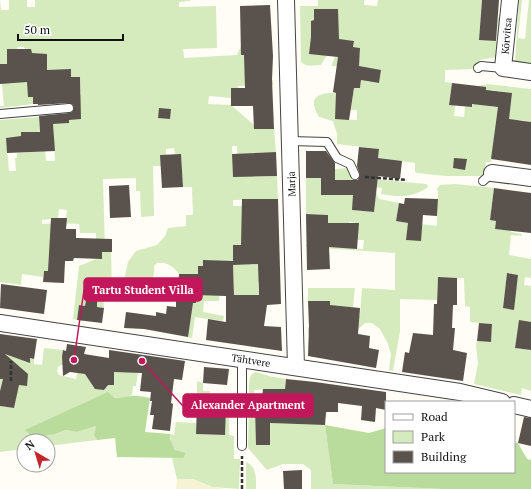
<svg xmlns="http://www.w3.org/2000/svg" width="531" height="489" font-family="'PT Serif',serif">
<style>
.farmland{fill:#f6f3d4}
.green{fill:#d5ebbd;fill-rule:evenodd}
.forest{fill:#b9dc9c}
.building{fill:#5a524d;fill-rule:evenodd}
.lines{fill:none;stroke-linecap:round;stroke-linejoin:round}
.service-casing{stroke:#444;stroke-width:10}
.minor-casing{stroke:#444;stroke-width:18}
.path{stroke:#333;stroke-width:2.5;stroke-dasharray:4 2;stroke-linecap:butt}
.service{stroke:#fff;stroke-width:8}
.minor{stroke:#fff;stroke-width:16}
.labels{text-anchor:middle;stroke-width:4;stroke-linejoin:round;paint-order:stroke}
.street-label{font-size:10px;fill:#111;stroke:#fff}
.leader{fill:none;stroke:#c2185b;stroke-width:1.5}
.callout-dot{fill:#c2185b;stroke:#fff;stroke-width:1.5}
.callout{fill:#c2185b;stroke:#c2185b;stroke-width:1.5}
.callout-label{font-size:11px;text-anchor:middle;font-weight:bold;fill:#fff}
</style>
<rect width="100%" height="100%" fill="#fffdf5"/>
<path class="farmland" d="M177 479H193L213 487 226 489H176Z"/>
<path class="green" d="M0 0 1 10H9V0H27V7H35V0H190V1L179 2V7L216 6 217 48 183 49 184 58 237 55 241 46H253L255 80H273V85L238 86V88H231V98L209 96 208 104 231 105 254 125V129H274L276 152 253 153V177L277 176 278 199 233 200V206H278L267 258V282H258V291H266V295H234L233 269 221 277 219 301H204L203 312 224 316 223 321 195 317 192 338 183 336 185 274H179C173 266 167 262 157 263L154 266C154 270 155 275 152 279 147 285 129 286 124 280L128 262 136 251 157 245 165 236 168 228 186 226V215H193L192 187H183L181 155H175L174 148 166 149V155L161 166H153L154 216 141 217 140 191H136V178L103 179 105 252H111L112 289 103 293 104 308 97 307V301L86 300 85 306 79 305 77 320 73 319 79 266 96 259V233H80L79 224 58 223 48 271H44L43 277 22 274 21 285 0 282V120L39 117 40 137 21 132V138H6L9 171H16L15 158H17V153L45 151 46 161H55L53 124 69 123V120H73L71 96 81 95 80 77H71V69L33 97V104L0 108V106H4L0 64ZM18 47H24L25 49H31L32 64 7 49H17ZM232 146H237L238 176H233ZM59 209 67 210 66 219 58 223 42 224V220L58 218Z
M318 0H364V5L377 6 378 0H482L479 39 497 41 498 18H503L496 57 480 60 472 69 445 70V82L452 83 449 105H455L454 116 464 117 465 106 472 107 474 87 481 85H486L487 84 531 89V127V122L521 120 496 126 491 162H486L484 176H446L417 173 415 172V163L378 158 379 149 337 144V134L333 121 319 117C301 88 335 92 353 95L354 88H360L362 77 337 66H331L335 57 354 59 355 55H360V48L353 47 354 41 344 40 325 58 321 65C314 65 305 68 301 61L300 6H318ZM314 9H333L311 27V21L314 20ZM367 68 381 70 379 83 365 81ZM491 90 511 93V100L498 99 497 107 489 106ZM336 110H357V120L336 119Z
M519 0H522L518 38 525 39 529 0H531V67L515 62Z
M349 168 351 177 426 184 428 185 427 188C411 198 399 197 381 194L382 188 362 186 352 210 374 212 376 192 379 199 399 203 396 221 437 226 438 190H436L440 185 455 184 494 188 490 220 496 221 495 229 503 230 504 222 512 223 511 232 522 234V236L511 235 509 255 531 259V278L525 277 524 285 531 286V322H529L528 328 518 327 515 348 531 350V391L522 388 521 395 474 384 478 363 476 346 477 341 491 342 492 324 470 322V307L465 306 464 278H438L437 300 400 299V331L393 371 389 370 391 354 388 344 380 329 372 323H365L357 330 319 335 308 334V327L324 328 330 319V301H308V288H355L353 307H345L353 314 360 315 362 288 395 290V253L306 247V245L363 249 364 240H357L358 223 349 222V224L328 223V215L306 214V178L335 169ZM507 273 518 275 513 309 503 308Z
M10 336 15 356 34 359V364L42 365 44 348 63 350 62 356 64 366 61 365 58 367 57 371 59 375 76 379 77 373 85 362 104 390 108 385H114V373L109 372 127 371 138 373 136 386H133L132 395 120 399 112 396 55 434 66 430 77 432 96 426 95 435 97 440 48 446V441H24V449L0 452V406L14 408 18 386 2 383 0 391V379L7 358Z
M256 372 269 376 286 379 284 393 327 412 326 418 283 415 269 389 254 390V413L270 423 325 425 333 484 443 489H311V470L303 464H283L267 470 248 448 249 385C250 379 249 374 256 372Z
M197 381 203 383V391H210L209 395H215L214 404 229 405V435L234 436V459H240L239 489 213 487 193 479H177L172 458H183C176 451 170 445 170 434L174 435 176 422 196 423V434L225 435 226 410 204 409V403L202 395H197Z
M246 462C257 467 256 478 256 489H246Z"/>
<path class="forest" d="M108 392C117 402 120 397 131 396 137 395 144 397 150 398L145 432 170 434V439L175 450 186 453 183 458 117 457 115 438 97 440 94 435 96 426 77 432 66 430 55 434 33 437 25 430Z
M325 425 369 433 386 428V472H514V442L518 443 527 459 531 460V489H443L333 484Z"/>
<path class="building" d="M482 0H499L496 41 479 40Z
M270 5 273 56 272 80 274 129H254L253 106H231V88H245L244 55H241L240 6Z
M314 9H338L339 39 354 41 353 47 360 48 359 66 381 70 379 83 361 80 360 88H354L349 120 335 119 336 93 333 92 338 57 309 54 311 37V21L314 20Z
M7 49H31L32 53 47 54V70L71 69V77H80L81 119 69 120V123L53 124 55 151 7 153 6 138 21 136V132H40L39 116 69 113 72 112 74 108 73 105 69 103 38 105V104H33V97H28L27 82 0 84V64H7Z
M452 83 486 87V90L512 93 509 119 531 122V165L491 159 498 107 472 104V107L449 105Z
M159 108 171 109 170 119 158 118Z
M359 147 379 149 378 158 402 161 400 179 378 176 374 212 352 210 353 195H321V178H306V151H326L335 163V180H358L360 175 357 166Z
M276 152 277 176 233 177 232 154Z
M181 154 183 187 162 188 160 155Z
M454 158 467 159 465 170 453 168Z
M129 185 131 217 110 218 109 186Z
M494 188 531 193V233L495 229 496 221 490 220Z
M405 198 438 199 437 216 423 215 421 241 406 240 408 223 396 221 399 203 404 204Z
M242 199H278L281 304 267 305 264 326 281 327 282 351 206 340 208 319 226 322V296L196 295V303H193L188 337 144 329 124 328 126 312 156 316V312L166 314 167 306 176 307V296H178L179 274H198V266H203V260L233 261V265V245H241ZM258 264 259 295H234L233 265Z
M306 214 328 215V223H359L357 249 329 247 330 269 307 270Z
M51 218H67L66 229H76V238L112 239V252H102V259L74 258 73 261H65L64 283 43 282 44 271H48Z
M507 273 518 275 514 310 503 308Z
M438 277 457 278V305H453L452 328H455L453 350 467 353 463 381 402 372 405 352 409 353 413 333 433 335 434 304H437Z
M1 284 47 290 44 314 0 308Z
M86 300 97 301V307L104 308 102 323 77 320 79 305 85 306Z
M308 301H330V305L360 308 358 334 370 336 369 348 379 350 376 368 308 356 309 327Z
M519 320 531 322V350L515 348Z
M479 323 492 324 491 342 477 341Z
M0 334 37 339 34 359 30 358V363L5 354 28 374 27 386 19 385 14 408 0 406V391L3 379H0Z
M67 344 86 347 84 354 109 358V350L185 361 182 380 174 379 171 403 173 404 170 431 152 429 154 415H150L152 401H150L151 392 140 391 142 373 114 372V385H108L104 390 95 389 85 374 70 372 63 376 62 356 63 350 66 351Z
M204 367 229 369 227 385 203 383Z
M286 379 315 382 386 392V410L376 408 375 422 361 420 362 406 338 403V412H326L325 425 270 423V445H256L255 406H261L263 389H285Z
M197 403 219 404 218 410H226L225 435 196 434Z
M524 417 531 418V446L518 443Z
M302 470V489H284L283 471Z"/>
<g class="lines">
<defs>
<path id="service" d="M478 68 481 66 503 68
M0 114 69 108
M290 141 327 142 337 158 350 164 355 175
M483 181 492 173
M242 359V446"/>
<path id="minor" d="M286 0 296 367
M510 0 503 68 531 72
M492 173 531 178
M0 323 460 392 502 402
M514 405 531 409"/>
</defs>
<use href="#service" class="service-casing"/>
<use href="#minor" class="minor-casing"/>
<path class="path" d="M365 177 407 180
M11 381V361
M242 489V456"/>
<use href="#service" class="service"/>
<use href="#minor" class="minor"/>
</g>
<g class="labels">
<g class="street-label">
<text transform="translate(506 36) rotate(-85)" y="4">Kõrvitsa</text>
<text transform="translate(291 184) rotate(-92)" y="4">Marja</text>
<text transform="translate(251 360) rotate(9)" y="4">Tähtvere</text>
</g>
</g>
<path class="leader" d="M74 360L84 290M142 361L183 406"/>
<g class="callout-dot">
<circle cx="74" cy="360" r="4"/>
<circle cx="142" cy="361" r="4"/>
</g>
<g class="callout">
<rect x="84" y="278" width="118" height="23" rx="4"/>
<rect x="183" y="394" width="130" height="23" rx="4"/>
</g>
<g class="callout-label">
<text x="143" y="294">Tartu Student Villa</text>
<text x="248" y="409">Alexander Apartment</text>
</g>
<rect x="385" y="401" width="130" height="72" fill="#ffffff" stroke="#a0a0a0"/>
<rect x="393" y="414" width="20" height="6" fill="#ffffff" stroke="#a0a0a0"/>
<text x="421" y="421" font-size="12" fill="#111111">Road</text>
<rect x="393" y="431" width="20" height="12" fill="#d5ebbd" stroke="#a0a0a0"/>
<text x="421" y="441" font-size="12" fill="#111111">Park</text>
<rect x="393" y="451" width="20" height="12" fill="#5a524d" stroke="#a0a0a0"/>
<text x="421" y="461" font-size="12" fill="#111111">Building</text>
<g transform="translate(36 453) rotate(322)"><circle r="19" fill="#ffffff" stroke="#a0a0a0"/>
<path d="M0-3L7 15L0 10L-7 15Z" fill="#c4262e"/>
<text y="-6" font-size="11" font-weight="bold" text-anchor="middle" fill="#111111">N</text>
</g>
<path d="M18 34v6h105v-6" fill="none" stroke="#111111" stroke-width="2"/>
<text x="24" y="34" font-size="12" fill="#111111" stroke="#ffffff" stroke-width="3" paint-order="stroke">50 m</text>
</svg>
